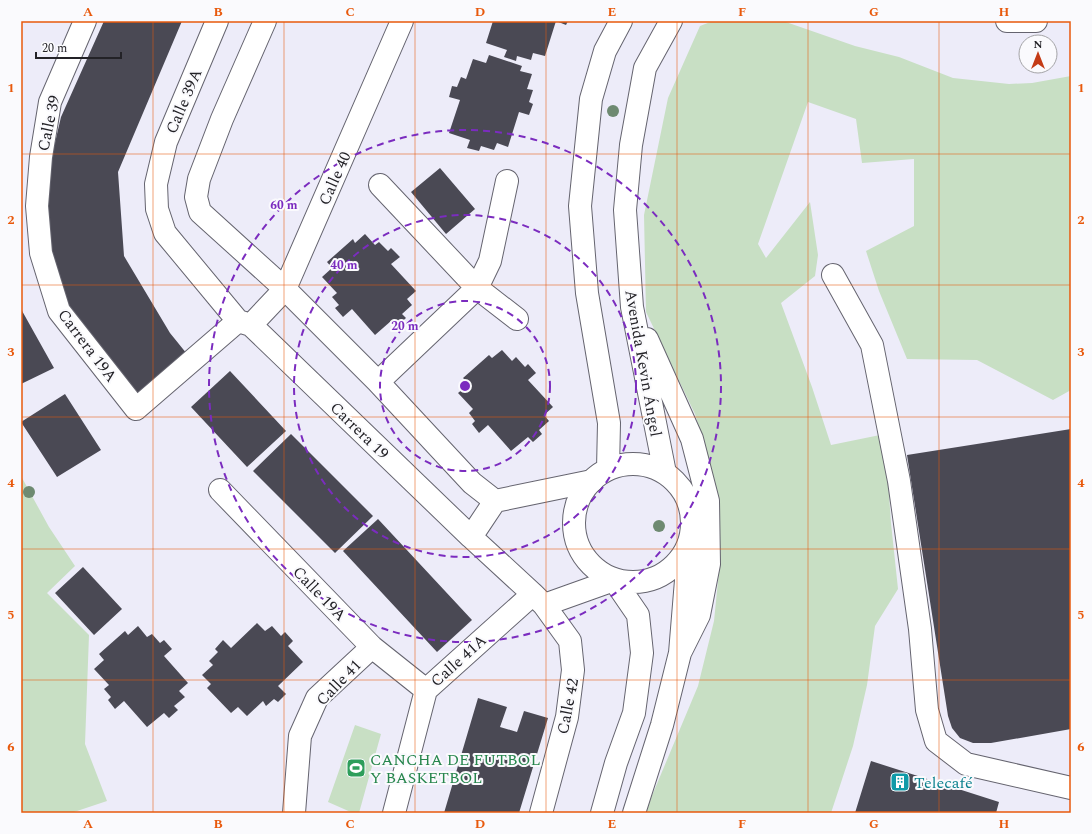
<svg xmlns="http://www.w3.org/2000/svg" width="1092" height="834" font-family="Spectral,serif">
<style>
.green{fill:#c8dfc4}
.building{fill:#4a4954}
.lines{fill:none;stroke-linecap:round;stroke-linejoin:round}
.street-casing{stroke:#65646f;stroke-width:24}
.primary-casing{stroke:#65646f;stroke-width:24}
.street{stroke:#fff;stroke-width:22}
.primary{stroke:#fff;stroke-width:22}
.tree{fill:#6e8a71}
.grid{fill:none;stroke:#e8590c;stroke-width:1;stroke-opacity:0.55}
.ring{fill:none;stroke:#7b2cbf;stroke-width:2;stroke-dasharray:7 5}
.labels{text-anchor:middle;stroke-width:4;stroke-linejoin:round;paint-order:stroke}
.street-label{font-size:16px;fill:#232227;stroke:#fafafd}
.leisure-label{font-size:16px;fill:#27864d;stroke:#fafafd;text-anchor:start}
.culture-label{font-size:16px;fill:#0d838f;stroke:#fafafd;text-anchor:start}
.centre{fill:#7b2cbf;stroke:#fafafd;stroke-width:2}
.ring-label{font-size:12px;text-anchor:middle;font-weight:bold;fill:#7b2cbf;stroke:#fafafd;stroke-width:4;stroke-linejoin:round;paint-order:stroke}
.neatline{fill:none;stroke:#e8590c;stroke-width:1.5}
.grid-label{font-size:13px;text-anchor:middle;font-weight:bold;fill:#e8590c}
</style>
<rect width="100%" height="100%" fill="#edecf9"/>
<path class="green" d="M713 21H783L855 46 899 57 953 78 1009 84 1032 83 1071 76V390L1053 400 977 360 907 359 879 291 866 251 914 226V159L862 163 856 119 808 102 758 244 766 258 810 202 818 255 815 276 781 303 812 387 831 445 880 435 888 480 891 523 898 589 875 626 867 685 853 746 831 813H646L651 798 698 686 714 621 719 571 717 530 710 463 695 414 646 312 644 215 668 98 700 26Z
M21 476 49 527 75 566 47 593 89 635 85 744 107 801 71 813H21Z
M355 725 381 734 359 813H353L328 802Z"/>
<path class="building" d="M104 21H182L118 172 124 256 170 333 187 354 135 396 59 293 42 198 61 117Z
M493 21H568L566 25 556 21 545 56 533 53 531 60 517 56 516 61 504 57 507 50 486 43Z
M489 55 522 66 520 71 532 74 527 89 533 90 529 102 533 104 529 115 519 112 508 147 497 143 494 150 481 146 479 151 467 148 470 140 449 133 460 100 449 97 452 86 457 87 461 77 466 79 473 59 486 63Z
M440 168 475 209 446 234 411 192Z
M365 234 375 245 379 242 388 251 391 248 400 257 391 264 416 291 407 299 412 305 402 314 406 318 396 327 391 321 375 335 352 309 343 317 335 308 339 305 332 297 337 293 322 277 332 268 327 262 353 239 355 243Z
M21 309 54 368 21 384Z
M502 350 512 361 516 357 525 367 528 364 536 373 528 380 553 407 544 415 549 421 539 430 542 434 533 442 528 437 511 451 488 425 479 433 472 424 475 421 469 413 473 409 458 393 469 384 463 378 489 355 492 358Z
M230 371 286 431 247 467 191 407Z
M65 394 101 450 57 477 21 422Z
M1071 429V729L991 743H973L960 738 952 728 948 716 907 455Z
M291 434 373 516 335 553 253 471Z
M378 519 472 620 437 652 343 551Z
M83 567 122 609 94 635 55 593Z
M257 623 265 631 272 626 281 636 285 632 293 641 288 646 303 662 278 686 286 694 278 702 274 699 266 706 263 701 247 716 238 707 231 713 207 688 211 684 202 675 213 665 209 661 218 652 215 649 223 640 231 648Z
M138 626 147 637 152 634 160 643 164 640 172 649 164 656 188 683 179 691 185 697 174 706 178 710 169 718 164 713 147 727 124 701 115 709 108 700 111 697 104 689 109 685 94 669 104 660 99 654 125 631 128 635Z
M478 698 507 707 500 727 517 732 524 711 548 718 519 813H444Z
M871 761 999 802 996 813H855Z"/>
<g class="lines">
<defs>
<path id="street" d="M85 21 50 102 41 157 37 206 41 253 59 311 136 409 238 321
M217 21 166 142 156 184 157 209 165 233 238 321 251 325 471 537 533 594 544 605 570 641 573 670 567 717 541 813
M265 21 222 119 199 179 196 197 200 212 285 289 378 382 472 483 495 501
M380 185 477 288 517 319
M833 275 872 345 899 481 920 629 927 710 936 741 966 764 1071 788
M251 325 285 289 402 21
M378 382 477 288 490 261 507 181
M220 490 372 647 426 690
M495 501 592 481
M471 537 495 501
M544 605 614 580
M294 813 300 736 317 698 372 647
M394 813 426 690 533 594"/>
<path id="primary" d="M1007 21H1036
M647 339 692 439 708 501 709 564 699 615 680 653
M574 523a59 59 0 1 1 118 0a59 59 0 1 1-118 0Z
M608 469 609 423 587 293 580 206 591 99 605 51 621 21
M665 473 632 307 625 210 631 145 645 68 671 21
M602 813 616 763 634 713 642 653 638 615 614 580
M634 813 662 725 680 653 689 544"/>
</defs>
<use href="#street" class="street-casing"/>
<use href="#primary" class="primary-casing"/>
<use href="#street" class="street"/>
<use href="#primary" class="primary"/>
</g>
<g class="tree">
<circle cx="613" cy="111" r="6"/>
<circle cx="29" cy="492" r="6"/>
<circle cx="659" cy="526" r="6"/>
</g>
<path class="grid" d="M153 21V813M284 21V813M415 21V813M546 21V813M677 21V813M808 21V813M939 21V813M21 154H1071M21 285H1071M21 417H1071M21 549H1071M21 680H1071"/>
<g class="ring">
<circle cx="465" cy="386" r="85"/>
<circle cx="465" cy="386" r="171"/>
<circle cx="465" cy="386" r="256"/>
</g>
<defs>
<symbol id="stadium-square" viewBox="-11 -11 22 22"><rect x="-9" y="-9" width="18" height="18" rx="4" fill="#2e9e5b" stroke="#fafafd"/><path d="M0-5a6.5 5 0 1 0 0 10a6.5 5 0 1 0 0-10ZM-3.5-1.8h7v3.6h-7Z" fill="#fff"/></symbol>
<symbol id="building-square" viewBox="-11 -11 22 22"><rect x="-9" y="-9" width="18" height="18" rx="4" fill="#0f9aa8" stroke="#fafafd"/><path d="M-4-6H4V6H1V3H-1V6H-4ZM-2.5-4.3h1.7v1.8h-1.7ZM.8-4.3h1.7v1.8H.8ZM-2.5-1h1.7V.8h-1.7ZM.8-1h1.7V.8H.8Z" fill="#fff"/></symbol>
</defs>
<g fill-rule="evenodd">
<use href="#stadium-square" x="345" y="757" width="22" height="22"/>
<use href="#building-square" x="889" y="771" width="22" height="22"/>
</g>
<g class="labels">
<g class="street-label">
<text transform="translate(183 101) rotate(-67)" y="6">Calle 39A</text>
<text transform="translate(48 123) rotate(-78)" y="6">Calle 39</text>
<text transform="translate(334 178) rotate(-66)" y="6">Calle 40</text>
<text transform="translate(88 345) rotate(53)" y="6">Carrera 19A</text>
<text transform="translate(644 363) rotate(80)" y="6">Avenida Kevin Ángel</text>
<text transform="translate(360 430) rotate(44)" y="6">Carrera 19</text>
<text transform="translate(320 593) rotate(46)" y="6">Calle 19A</text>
<text transform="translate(458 660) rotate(-42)" y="6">Calle 41A</text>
<text transform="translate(338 682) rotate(-46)" y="6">Calle 41</text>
<text transform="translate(567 706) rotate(-79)" y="6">Calle 42</text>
</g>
<g class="leisure-label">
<text x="370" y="765">CANCHA DE FUTBOL<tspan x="370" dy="18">Y BASKETBOL</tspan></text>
</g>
<g class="culture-label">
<text x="914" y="788">Telecafé</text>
</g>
</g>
<circle cx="465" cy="386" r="6" class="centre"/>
<g class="ring-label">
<text x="284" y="209">60 m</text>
<text x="344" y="269">40 m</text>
<text x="405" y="330">20 m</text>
</g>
<rect width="1092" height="834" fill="none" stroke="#fafafd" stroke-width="44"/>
<g transform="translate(1038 54)"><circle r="19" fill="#fafafd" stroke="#a4a4a7"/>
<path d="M0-3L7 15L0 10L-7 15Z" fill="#c43b16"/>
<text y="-6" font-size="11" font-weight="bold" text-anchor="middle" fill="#232227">N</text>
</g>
<path d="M36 52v6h85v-6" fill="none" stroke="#232227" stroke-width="2"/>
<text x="42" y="52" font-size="12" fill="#232227" stroke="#fafafd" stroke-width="3" paint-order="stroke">20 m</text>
<rect x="22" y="22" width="1048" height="790" class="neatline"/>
<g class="grid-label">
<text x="88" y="16">A</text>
<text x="218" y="16">B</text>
<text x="350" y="16">C</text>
<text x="480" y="16">D</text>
<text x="612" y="16">E</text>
<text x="742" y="16">F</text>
<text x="874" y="16">G</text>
<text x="1004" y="16">H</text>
<text x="11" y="92">1</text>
<text x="1081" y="92">1</text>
<text x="11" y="224">2</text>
<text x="1081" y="224">2</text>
<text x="11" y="356">3</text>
<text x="1081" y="356">3</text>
<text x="11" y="487">4</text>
<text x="1081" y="487">4</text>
<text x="11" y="619">5</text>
<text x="1081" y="619">5</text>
<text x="11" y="751">6</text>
<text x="1081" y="751">6</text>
<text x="88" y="828">A</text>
<text x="218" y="828">B</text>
<text x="350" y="828">C</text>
<text x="480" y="828">D</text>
<text x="612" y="828">E</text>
<text x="742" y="828">F</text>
<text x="874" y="828">G</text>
<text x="1004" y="828">H</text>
</g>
</svg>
